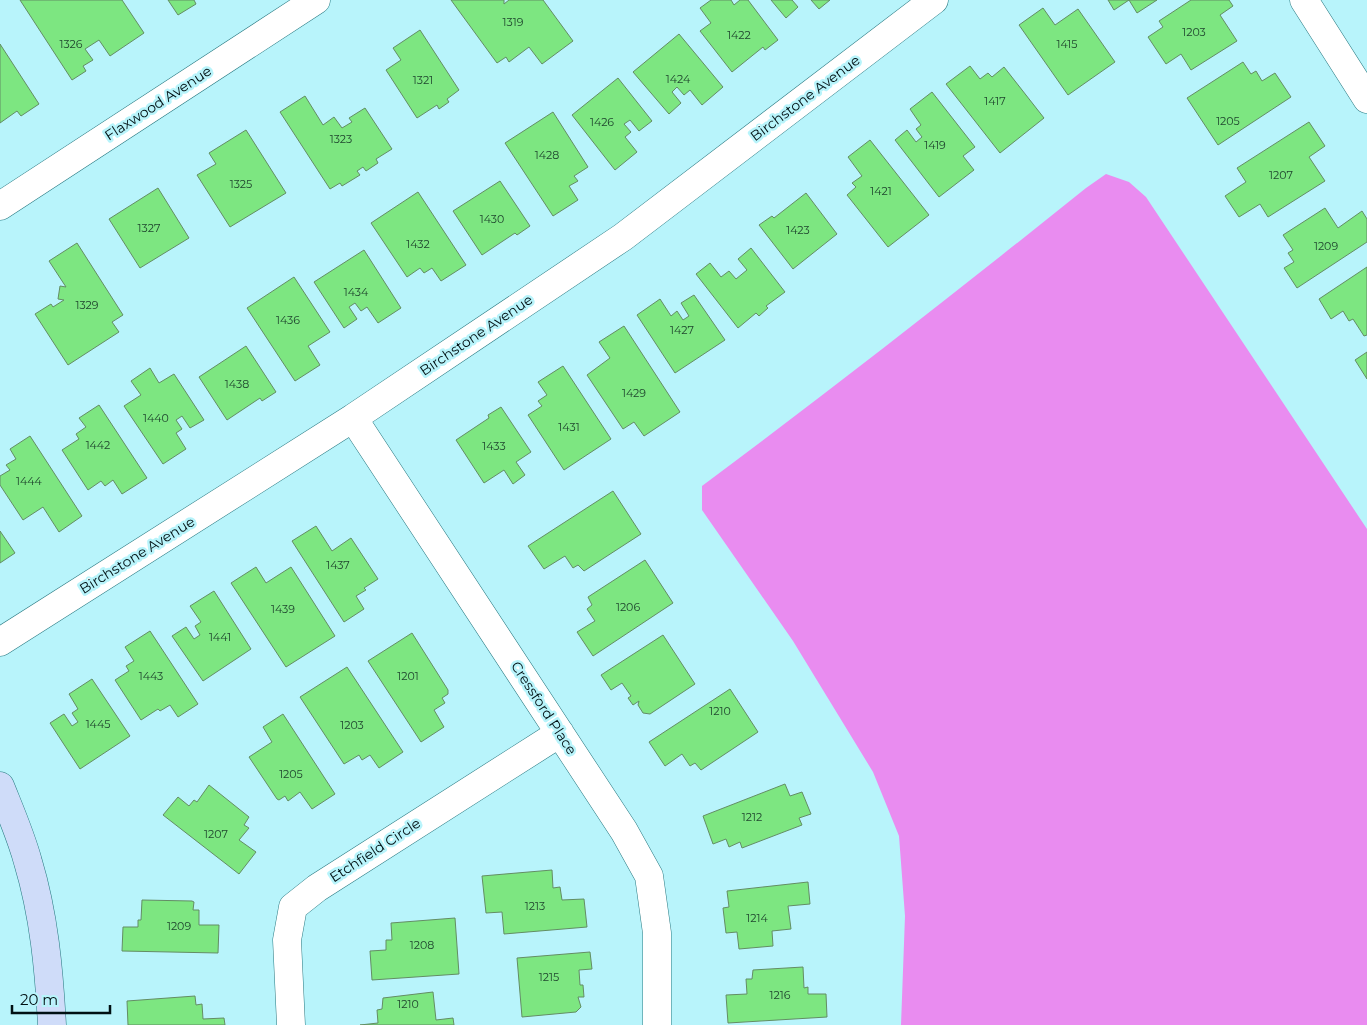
<svg xmlns="http://www.w3.org/2000/svg" width="1367" height="1025" font-family="Montserrat,sans-serif">
<style>
.water{fill:#e98cf0}
.building{fill:#7de681;stroke:#638d64}
.lines{fill:none;stroke-linecap:round;stroke-linejoin:round}
.street-casing{stroke:#277880;stroke-width:29}
.secondary-casing{stroke:#277880;stroke-width:29}
.street{stroke:#fff;stroke-width:28}
.secondary{stroke:#cfdcf9;stroke-width:28}
.labels{text-anchor:middle;stroke-width:5;stroke-linejoin:round;paint-order:stroke}
.number-label{font-size:11px;fill:#1f462e}
.street-label{font-size:14px;fill:#001013;stroke:#b8f4fb}
</style>
<rect width="100%" height="100%" fill="#b8f4fb"/>
<path class="water" d="M1106 174 1129 182 1146 197 1367 529V1025H901L905 916 899 836 873 772 793 641 702 510V486C832 389 959 290 1086 188Z"/>
<path class="building" d="M20 0H122L144 33 110 56 99 40 85 49 93 60 83 66 86 71 72 80Z
M168 0H194L196 4 178 15Z
M451 0H504V4L509 0H543L573 41 542 64 529 47 509 62 506 57 497 63Z
M711 0H731L734 5 740 0H748L778 40 765 50 763 47 732 72 700 31 711 23 700 8Z
M771 0H792L798 7 786 18Z
M811 0H830L819 9Z
M1108 0H1157L1137 13 1129 0 1114 10Z
M1191 0H1229L1233 6 1220 15 1237 41 1191 70 1181 54 1166 64 1148 37 1163 27 1159 21Z
M1043 8 1055 25 1078 9 1115 62 1068 95 1019 25Z
M420 30 459 90 447 99 449 102 439 109 437 105 417 118 386 70 401 60 393 48Z
M679 34 723 87 702 105 690 90 684 95 677 87 672 92 681 103 669 114 633 72Z
M0 44 39 104 21 116 17 111 0 123Z
M1243 62 1251 74 1256 71 1262 81 1275 73 1291 97 1218 145 1187 98Z
M970 66 980 79 988 73 992 77 1004 67 1044 118 1000 153 946 84Z
M618 78 652 121 639 131 630 120 624 124 631 132 625 137 637 152 615 170 572 115Z
M932 92 975 147 963 156 974 170 939 197 895 140 907 130 916 142 922 137 916 129 921 125 910 109Z
M305 96 323 125 334 117 342 128 352 122 349 118 365 108 392 149 376 159 378 163 366 171 363 167 357 171 360 175 342 186 340 183 330 189 280 112Z
M553 112 588 167 574 176 578 181 569 186 578 200 553 216 505 143Z
M1309 122 1325 146 1309 157 1325 181 1268 217 1260 204 1239 217 1225 196 1246 182 1237 168Z
M246 130 286 193 230 227 197 175 216 164 209 153Z
M870 140 929 215 888 247 847 195 856 187 852 183 862 176 848 157Z
M500 181 530 226 517 235 515 233 482 255 453 211Z
M158 188 189 238 140 268 109 219Z
M418 192 466 265 441 281 432 268 424 273 420 268 407 277 371 223Z
M806 193 837 234 793 269 759 225 772 216 774 218Z
M1325 208 1338 228 1362 211 1367 219V242L1297 288 1284 268 1294 262 1288 253 1293 250 1283 235Z
M77 243 123 315 112 322 119 332 68 365 35 314 51 304 53 307 64 300 58 299 60 286 66 287 49 261Z
M751 248 785 292 766 306 768 308 759 316 756 313 738 328 696 274 710 263 721 277 729 271 736 279 747 270 738 259Z
M364 250 401 308 378 323 367 307 361 311 355 303 349 307 357 319 344 328 314 282Z
M1367 267V335L1364 336 1353 319 1349 321 1343 311 1331 319 1319 299Z
M294 277 330 332 308 346 320 365 295 381 247 308Z
M694 295 725 340 675 373 637 315 660 299 671 316 677 311 683 320 689 316 681 303Z
M624 326 680 412 644 436 634 422 623 429 587 375 610 358 599 342Z
M246 346 276 392 262 401 260 398 227 420 199 377Z
M1367 352V379L1355 360Z
M563 366 611 439 564 470 528 415 542 406 538 401 547 395 538 382Z
M150 368 159 383 174 374 204 420 190 428 182 416 176 420 182 429 176 433 186 449 163 464 124 406 141 395 131 381Z
M99 405 147 478 122 494 113 480 105 486 101 481 88 490 62 450 79 439 76 434 86 427 79 418Z
M501 407 531 452 516 462 525 475 513 484 504 470 484 483 456 440 489 418 488 415Z
M30 436 82 516 59 532 43 507 23 520 0 485V476L10 470 6 465 16 459 10 449Z
M613 491 641 534 584 571 578 565 573 568 565 556 544 569 528 546Z
M316 526 332 551 351 538 378 579 364 588 366 590 356 596 364 609 344 622 292 541Z
M0 531 15 553 0 563Z
M645 560 673 603 593 656 577 632 595 621 587 609 592 605 588 597Z
M256 567 266 583 291 567 335 636 286 667 231 583Z
M214 591 251 649 203 681 172 636 186 627 194 639 200 635 195 626 201 622 190 606Z
M150 631 198 704 178 717 170 705 160 711 158 709 141 720 115 680 129 671 126 666 134 661 125 647Z
M412 633 448 690V694L442 698 445 703 434 710 444 727 421 742 368 661Z
M663 635 695 684 650 714 643 713 638 705 639 701 633 705 628 698 631 696 622 683 611 690 601 675Z
M347 667 403 752 379 768 370 755 362 760 359 755 344 764 300 697Z
M92 679 130 736 80 769 50 723 64 714 72 726 78 722 72 713 78 709 69 694Z
M730 689 758 732 701 770 695 763 690 766 682 754 665 766 649 742Z
M283 714 335 794 312 809 300 792 288 801 285 796 279 800 277 799 249 757 272 742 263 727Z
M785 784 790 796 802 792 811 814 799 818 802 825 742 848 740 842 729 847 726 839 713 844 703 816Z
M209 785 249 817 244 825 249 828 239 840 256 852 239 874 163 815 178 797 189 806 194 800 197 802Z
M552 870 553 888 560 887 562 900 584 899 587 927 504 934 502 912 486 913 482 876Z
M808 882 810 904 788 906 791 929 772 931 773 946 739 949 737 932 726 933 723 908 729 907 727 891Z
M142 900 192 901 194 902 193 910H199V925H219L218 953 122 951 123 927H138V920H141Z
M455 918 459 974 372 980 370 951 386 950V940H392L391 923Z
M590 952 592 969 579 970 580 985H583L584 997H578L581 1007 576 1012 522 1017 517 958Z
M803 967 804 988 808 987V994H826L827 1017 728 1023 726 995 747 994 746 979H752L753 970Z
M433 992 436 1020 453 1018 454 1025H360L378 1023 377 1010 382 1009 383 998Z
M195 996 196 1005 202 1004 203 1019 224 1018 225 1025H128L127 1001Z"/>
<g class="lines">
<defs>
<path id="street" d="M1304 0 1367 99
M0 206 316 0
M353 418 624 831 649 876 657 933V1025
M0 642 353 418 623 237 934 0
M291 1025 287 940 293 907 317 888 560 733"/>
<path id="secondary" d="M0 786C10 811 21 836 28 862 44 915 49 970 52 1025"/>
</defs>
<use href="#street" class="street-casing"/>
<use href="#secondary" class="secondary-casing"/>
<use href="#street" class="street"/>
<use href="#secondary" class="secondary"/>
</g>
<g class="labels">
<g class="number-label">
<text x="513" y="26">1319</text>
<text x="1194" y="36">1203</text>
<text x="739" y="39">1422</text>
<text x="71" y="48">1326</text>
<text x="1067" y="48">1415</text>
<text x="678" y="83">1424</text>
<text x="423" y="84">1321</text>
<text x="995" y="105">1417</text>
<text x="1228" y="125">1205</text>
<text x="602" y="126">1426</text>
<text x="341" y="143">1323</text>
<text x="935" y="149">1419</text>
<text x="547" y="159">1428</text>
<text x="1281" y="179">1207</text>
<text x="241" y="188">1325</text>
<text x="881" y="195">1421</text>
<text x="492" y="223">1430</text>
<text x="149" y="232">1327</text>
<text x="798" y="234">1423</text>
<text x="418" y="248">1432</text>
<text x="1326" y="250">1209</text>
<text x="356" y="296">1434</text>
<text x="87" y="309">1329</text>
<text x="288" y="324">1436</text>
<text x="682" y="334">1427</text>
<text x="237" y="388">1438</text>
<text x="634" y="397">1429</text>
<text x="156" y="422">1440</text>
<text x="569" y="431">1431</text>
<text x="98" y="449">1442</text>
<text x="494" y="450">1433</text>
<text x="29" y="485">1444</text>
<text x="338" y="569">1437</text>
<text x="628" y="611">1206</text>
<text x="283" y="613">1439</text>
<text x="220" y="641">1441</text>
<text x="151" y="680">1443</text>
<text x="408" y="680">1201</text>
<text x="720" y="715">1210</text>
<text x="98" y="728">1445</text>
<text x="352" y="729">1203</text>
<text x="291" y="778">1205</text>
<text x="752" y="821">1212</text>
<text x="216" y="838">1207</text>
<text x="535" y="910">1213</text>
<text x="757" y="922">1214</text>
<text x="179" y="930">1209</text>
<text x="422" y="949">1208</text>
<text x="549" y="981">1215</text>
<text x="780" y="999">1216</text>
<text x="408" y="1008">1210</text>
</g>
<g class="street-label">
<text transform="translate(805 98) rotate(-37)" y="5">Birchstone Avenue</text>
<text transform="translate(158 103) rotate(-33)" y="5">Flaxwood Avenue</text>
<text transform="translate(476 335) rotate(-34)" y="5">Birchstone Avenue</text>
<text transform="translate(137 555) rotate(-32)" y="5">Birchstone Avenue</text>
<text transform="translate(544 708) rotate(57)" y="5">Cressford Place</text>
<text transform="translate(375 850) rotate(-33)" y="5">Etchfield Circle</text>
</g>
</g>
<path d="M12 1005v8h98v-8" fill="none" stroke="#001013" stroke-width="2.5"/>
<text x="20" y="1005" font-size="15" fill="#001013" stroke="#b8f4fb" stroke-width="4" paint-order="stroke">20 m</text>
</svg>
